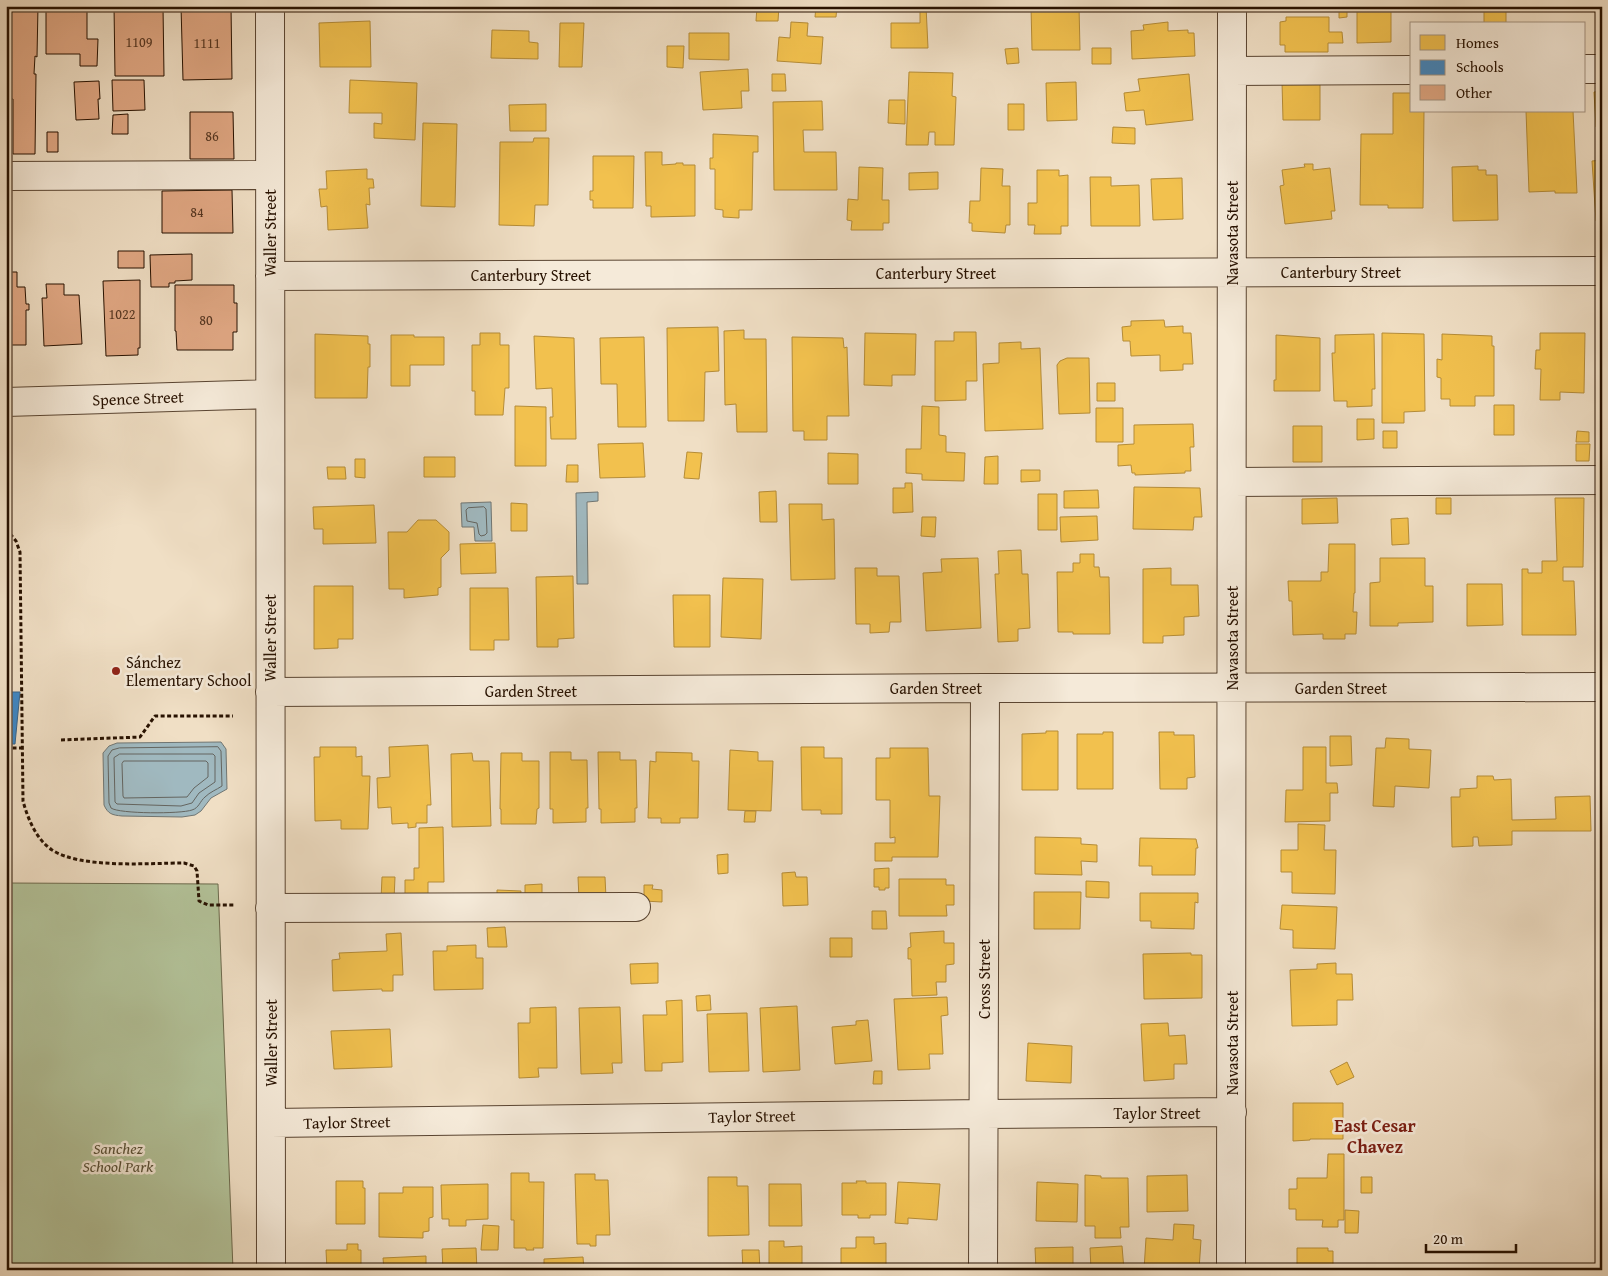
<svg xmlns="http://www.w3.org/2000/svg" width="1608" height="1276" font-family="'Gentium Book Plus',serif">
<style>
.green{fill:#b3c39a;stroke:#6d6a4d}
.water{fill:#a0b9c0;stroke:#707673}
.homes{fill:#f2c14e;stroke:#b58c37}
.schools{fill:#3f88c5;stroke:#38648a}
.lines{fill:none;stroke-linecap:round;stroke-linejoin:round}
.shore{stroke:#646560;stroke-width:1}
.building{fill:#e0a783;stroke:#271100}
.minor-casing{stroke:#594431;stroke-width:30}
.path{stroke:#271100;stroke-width:3;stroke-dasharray:4 2.5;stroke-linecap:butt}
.minor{stroke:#f5ead9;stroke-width:28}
.poi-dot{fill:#8f2418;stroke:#f5ead9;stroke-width:2}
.labels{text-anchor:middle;stroke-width:5;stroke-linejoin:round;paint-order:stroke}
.number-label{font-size:14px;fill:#553621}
.street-label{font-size:16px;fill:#271100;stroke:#f5ead9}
.poi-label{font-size:16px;fill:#271100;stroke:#f5ead9;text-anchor:start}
.park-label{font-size:16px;font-style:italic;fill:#584f36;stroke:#f5ead9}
.neighbourhood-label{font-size:18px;font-weight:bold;fill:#7a1f14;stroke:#f5ead9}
</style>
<rect width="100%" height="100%" fill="#f0dfc5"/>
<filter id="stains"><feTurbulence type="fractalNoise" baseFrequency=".004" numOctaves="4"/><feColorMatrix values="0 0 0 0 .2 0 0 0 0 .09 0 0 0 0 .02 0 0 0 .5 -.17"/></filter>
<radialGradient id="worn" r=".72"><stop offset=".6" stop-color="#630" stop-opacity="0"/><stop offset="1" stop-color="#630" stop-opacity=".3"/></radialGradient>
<path class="green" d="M6 883 218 884 233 1270H6Z"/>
<path class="water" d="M598 492V501L587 502 588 584H577L576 493Z
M491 502 492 541H475L474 527H462L461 503Z
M221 742 226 749 227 789 211 798 201 811 195 815 182 817 122 816C112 815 108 814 104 805L103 753 109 746 117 743Z"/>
<path class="homes" d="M757 6H779L778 21H756Z
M816 6H837L836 17H815Z
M920 6H926L928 48H891V23H920Z
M1031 6H1079L1080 50H1032Z
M1339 6H1347V17L1339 18Z
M1357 6H1391V42L1357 43Z
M1484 6H1506V24H1484Z
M1286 17H1329V32H1342L1343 43H1328V52H1285V45H1280V22L1286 21Z
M370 21 371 67H320L319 23Z
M791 22 808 23 807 36 823 37 821 64 777 61 779 37 790 38Z
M1168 22V31L1188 30V33H1194L1195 56 1132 59 1131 31 1144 30 1143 25Z
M560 23H584L582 67H559Z
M492 30 529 31V42L538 43V59L491 58Z
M689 33H729V60L689 59Z
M667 46H684L683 68 667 67Z
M1018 48 1019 63 1007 64 1005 49Z
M1092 48H1111V64H1092Z
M748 69 749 91H741L742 108 703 110 700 72Z
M909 72 953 73 952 96 956 97 954 145H935V132H929L928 145H906Z
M772 74H785L786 91H772Z
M1189 74 1193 120 1146 125 1144 110 1126 111 1124 93 1140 91 1138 79Z
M350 80 417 83 415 140 374 138V123L382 124V113H349Z
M1076 82 1077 120 1047 121 1046 83Z
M1282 82H1320V120H1283Z
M1602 91V127H1596L1594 92Z
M1393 93H1412V111H1424L1423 208H1388V205H1360L1361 134H1393Z
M889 100H905V124L888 123Z
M822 101 823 130H803L804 152H836L837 190H774L773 102Z
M546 104V131H510L509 105Z
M1008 104H1024V130H1008Z
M1526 111H1573L1577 193H1555V191L1529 192Z
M423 123 457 124 455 207 421 206Z
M1113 127 1135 128V144L1112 143Z
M713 134 758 136V152H753L752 210H739V218L723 217V210L715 209V169H710V158H713Z
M534 138H549L548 205H535L534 226 499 225 500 142H533Z
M645 152H662V165L676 164V163H683V165H695V216L651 217V206H646Z
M593 156H634L633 208H593V200H590V191H593Z
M1602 160V220L1596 221 1592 161Z
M1304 164H1313V170L1330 168 1335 211H1331L1332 219 1285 224 1280 186 1284 185 1282 170 1305 167Z
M1478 166V170H1486V175H1497L1498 220 1453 221 1452 167Z
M859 167 883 168 882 200H889V223H883V230H851L852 221 847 220 848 199 858 200Z
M981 168 1003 169 1002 186H1010V225H1006L1005 233 972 231V223H969L970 201H980Z
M367 169V179H373L374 188H369L370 205 366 204 368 228 328 230 327 206 321 207 319 189H327L326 171Z
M1037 170H1059V176L1068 175V226H1061V234H1034L1035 225H1028V203H1037Z
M938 172V189L909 190V173Z
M1090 177H1111V186L1139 185 1140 226H1091Z
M1182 178 1183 219 1153 220 1151 179Z
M1164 320 1165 327 1183 326V333H1191L1193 364H1183V370L1160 371V355L1131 356 1130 341H1123L1122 327 1131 326V321Z
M718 327 719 371 705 372 704 421H668L667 328Z
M744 330V339H766L767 432H737L736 404 725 405 724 331Z
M954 332H976L977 381H966V400L935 401V341H954Z
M480 333H500V345H509V388H505L503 415H475V391H472V345H480Z
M865 333 916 334 915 375H892V386L864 385Z
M1382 333 1424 334 1425 411 1404 412V423H1382Z
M1540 333H1585L1584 393 1560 392V400H1540L1541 369H1535L1536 350H1540Z
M315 334 368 336V344H370V367H368L367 398H315Z
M1374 334 1375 389H1372V406L1347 407V401H1334L1332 353H1335V335Z
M1442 334 1492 336V346H1494V396H1475V406H1450V399H1441V378L1437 377V359L1442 360Z
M391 335H414V337H444V365H410V386H391Z
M1276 335 1320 338V391H1274V380H1276Z
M534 336 574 338 576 439H551L550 417H553L552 388 536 389Z
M644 337 646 427H618L617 384H601L600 338Z
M792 337 843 338 844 348 847 347 849 416H827V440H804V431H793Z
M1021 342V349L1040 348 1043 429 985 431 983 364 999 363V343Z
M1067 358H1089L1090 413 1059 414 1057 365 1060 361Z
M1097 383H1115V401H1097Z
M1494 405H1514V435H1494Z
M515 406 546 407V466H515Z
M922 406 939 407V435L946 436V452L965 453 964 481 922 480V474L906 473V449H921Z
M1096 408H1123V442H1096Z
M1357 419H1374V439L1357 440Z
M1193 424 1194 447H1190L1191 471H1185V473L1135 475V473H1132L1131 465 1118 466V445L1134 444V425Z
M1293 426H1322V462H1293Z
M1383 431H1397V448H1383Z
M1577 431 1589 432V442H1576Z
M643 443 645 477 600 478 598 444Z
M1576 444H1590L1589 461H1576Z
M687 452 702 453 699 479 684 478Z
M828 453 858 454V484H828Z
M998 456V484H984L985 457Z
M424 457H455V477H424Z
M355 459H365V478L355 477Z
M567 465H578V482H566Z
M327 467H345L346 479H328Z
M1021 470H1040V481L1021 482Z
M905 483H912L913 512 893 513V488H905Z
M1134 487 1200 488 1202 517H1194L1193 530 1133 529Z
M1098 490 1099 508H1064V491Z
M776 491 777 522H760L759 492Z
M1038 494H1057V530H1038Z
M1337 498 1338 523 1302 524V499Z
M1436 498H1451V514H1436Z
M1555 498H1584L1583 567H1563V581H1574L1576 635H1522V569H1528V573H1542V561H1557Z
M511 503 527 504V531H511Z
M789 504H822V520L834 519 835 579 791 580Z
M374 505 376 543 323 544V529H314L313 507Z
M1097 516 1098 540 1061 542 1060 517Z
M922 517H936L935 537 921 536Z
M1408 518 1409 544 1392 545 1391 519Z
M418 520H436L449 532V550L441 558V587L438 588V595L404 598V589H389L388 532H407Z
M495 543 496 573 461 574 460 544Z
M1329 544H1355V593H1354L1353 612H1357L1356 634H1345V639H1323V634L1293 635 1292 601H1289L1288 581H1321V572H1328Z
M1021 550 1022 574H1028L1030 628 1018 629V641L998 642 995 574H999L998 551Z
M1080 554H1094V567H1099L1100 577H1109L1110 634H1073V632H1058L1057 572H1073V563H1080Z
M978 558 981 628 926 631 923 573 942 572 941 559Z
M1380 558H1425V586H1433V622L1398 623V626H1370V583L1380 582Z
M855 568H877V576H899L901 622H890L889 632 870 633V624H856Z
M1171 568V585H1198L1199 616 1184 617V635L1163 636V643H1143V569Z
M573 576 574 638 558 639V647H537L536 577Z
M723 578 763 579 761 639 721 637Z
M1467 584H1502L1503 625 1467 626Z
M314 586H353V639H338V648L314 649Z
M470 588H508L509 640H494V650H470Z
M673 595H710V647H674Z
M1046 731H1058V790H1022V734L1046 733Z
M1103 732H1113V789H1077V734H1103Z
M1159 732H1174V735H1194L1195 777 1187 778V789H1160Z
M1330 736H1351L1352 765 1330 766Z
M1386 738 1409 739V749L1431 750 1429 788 1395 786 1394 807 1373 806 1376 748H1385Z
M428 745 431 805H427V823H416V827L408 828V823L392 824 391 807 378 808 377 778 390 777 389 747Z
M320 747H356V757L362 756V776H370L368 829H341V820L315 821 314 757H320Z
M801 747H824V758H842V814H821V810H802Z
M1303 747H1326V783H1337L1338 793H1330V821L1285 822 1286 790H1303Z
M890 748H928L929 796H940L938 857H892V861H875V843H895V837L890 838V800H876V758H890Z
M730 750 758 752V761H773L771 811 728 810Z
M550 752H571V760H587L588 808H586V822L553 823V809H550Z
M598 752H620V760H636L637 808H635V822L601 823V809H599Z
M656 752 692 753V761H699L698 818H680V823H661V818H648L650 761 656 762Z
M472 753 473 761H489L491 826 452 827 451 754Z
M501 753H522V761H539V808L537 809 536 824H501V809H500Z
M1477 776H1493L1494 780 1511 779 1512 820 1556 819 1555 797 1590 796 1591 831H1512V845L1479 846 1478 837H1473V846L1452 847 1451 797H1460V789L1477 788Z
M1600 804H1602V822H1600Z
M745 811H756L755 822H744Z
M1298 824 1325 825 1324 850H1336L1335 894 1292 893V872H1281V850H1298Z
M443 827 444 882H428V895H405V880H414V868H419V828Z
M1035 837 1081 838V844L1097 845V862L1081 861 1082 875 1035 874Z
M1140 838 1196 839 1198 848H1196L1195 875H1152V866H1139Z
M728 854V873L718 874 717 855Z
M889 868V888H885V890H879V887H874V869Z
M795 872 796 877H807L808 905 783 906 782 873Z
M382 877H395L394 900H381Z
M578 877H605L606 898 579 899Z
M899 879H946V885H954V905H946L947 916H899Z
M1086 881 1109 882V898L1086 897Z
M542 884V898H525V885Z
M644 885H653L652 889 662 890V902L644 901Z
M497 890 521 891 520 901H497Z
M1034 892H1081L1080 929H1034Z
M1140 893H1198V903L1195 902 1194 929 1151 928V921H1140Z
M1282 905 1337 907 1335 949 1293 948V930L1280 929Z
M872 911H886L887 929H872Z
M505 927 507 947H488L487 928Z
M944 931V943H954V964L946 965V982H936L937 995 912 996 911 959H908V948L911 947 910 933Z
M401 933 403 975H393V991H382V989L333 991 332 960 340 959 339 953 387 951 386 934Z
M830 938H852V957H830Z
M476 945V958H483V989L434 990 433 951H447V946Z
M1191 953V955H1202V998L1144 999 1143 954Z
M658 963V983L631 984 630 964Z
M1336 963V974H1352L1353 1000H1337V1025L1292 1026 1290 970 1317 969V964Z
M710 995 711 1010 697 1011 696 996Z
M947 997 948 1015 941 1016 943 1054H929L930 1069 898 1070 894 999Z
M682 1000 683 1062 662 1063V1071H645L643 1015H667L666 1001Z
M797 1006 800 1070 763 1072 760 1008Z
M556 1007 557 1068H538L539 1077 519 1078 518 1023H530V1008Z
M620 1007 622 1063H612L613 1073 581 1074 579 1008Z
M747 1013 749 1071 709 1072 707 1014Z
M868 1020 872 1061 835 1064 832 1027 856 1025V1021Z
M1168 1023 1169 1036 1185 1035 1187 1064H1174V1079L1144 1081 1141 1024Z
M390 1029 392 1067 334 1069 331 1031Z
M1028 1043 1072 1046 1071 1083 1026 1081Z
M1347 1062 1354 1077 1337 1085 1330 1071Z
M874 1071H882V1084H873Z
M1293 1103H1343V1139H1310V1140L1293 1141Z
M1328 1154H1344V1220H1338V1227H1322L1323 1220H1296V1209H1289V1189H1297V1178H1327Z
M511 1173H529V1182H544L543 1248H533L534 1250H526V1248H514V1220H511Z
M575 1174H595V1180H608L610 1235H596V1246H590V1244H577Z
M1085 1175 1101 1176V1178H1128L1129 1227H1120L1121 1238H1095V1226H1085Z
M1187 1175 1188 1211 1147 1212V1176Z
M708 1177H737V1186H748L749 1235 708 1236Z
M1361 1177H1372V1193H1361Z
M336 1181H363V1188H365V1224H336Z
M856 1181H866V1183H886V1215H870V1218H858V1215H842V1183H857Z
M898 1182 940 1184 937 1220 908 1218V1224L895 1223Z
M1037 1182 1078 1184 1077 1222 1036 1221Z
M488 1184V1219L466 1220V1226H449V1219H442L441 1185Z
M769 1184H801L802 1226H769Z
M403 1187H433V1217L429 1218V1231L423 1232V1238L379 1237V1193H403Z
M1345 1210 1359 1211 1358 1233H1345Z
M1174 1224 1194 1225 1193 1239 1201 1240 1199 1270H1144L1146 1238 1173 1240Z
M483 1225 499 1226 498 1250H481Z
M856 1237H874V1244L886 1243V1270H841V1248H856Z
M769 1241H784V1247L802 1246V1270H769Z
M347 1244H358V1250H361V1270H327L326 1250H347Z
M1122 1246 1124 1270H1091L1090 1248Z
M1073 1247V1270H1036L1035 1248Z
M476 1248 477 1270H443L442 1249Z
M1297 1248H1328V1251H1333V1270H1297Z
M742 1250H759L760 1270H743Z
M426 1256V1270H384L383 1258Z
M583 1257 584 1270H544V1259Z
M1423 1268H1442V1270H1423Z"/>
<path class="schools" d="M6 692H20L15 744H6Z"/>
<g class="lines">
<path class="shore" d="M484 507 486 509 487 533 485 535 481 536 479 534 477 523 467 521 466 510 468 508Z
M218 747 221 751 222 786C216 790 210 792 205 797 200 801 199 808 192 810 181 814 119 814 111 808L109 803 108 756 112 750 119 748Z
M120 754H213L215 756V782L199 793 192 803 181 806 117 804 115 802 114 758Z
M124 761H206L208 763V777L194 788 187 797 124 798 123 796 122 764Z"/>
</g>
<path class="building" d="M6 6H38L37 57 35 56 34 74H36L35 154H13V99H7L8 84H6Z
M46 6H87V39H98L97 66H80V54H46Z
M114 6 163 7 164 76H115Z
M181 6H231L232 79 183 80Z
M112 80H144L145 110 113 111Z
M99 81 100 99H98L99 119 76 120 74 82Z
M190 112H233L234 159H190Z
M128 114V134H112L113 115Z
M47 132H58V152H47Z
M232 190 233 233H162V191Z
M118 251H144V268H118Z
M192 254V280L175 281V283H169V287H151L150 255Z
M6 272H17V287H25L26 304H29V310H26V345H6Z
M140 280V348H138V355L106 356 103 281Z
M46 284H64V295H79L82 344 44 346 42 298H47Z
M175 285H234V303H237V332H233V350H177L176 331H175Z"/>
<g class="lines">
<defs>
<path id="minor" d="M270 6 271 1270
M1584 69H1602
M1232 71 1412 70
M6 176 270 175
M270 276 1602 271
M6 402 269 394
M1232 482 1602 480
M270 692 985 688 1602 687
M270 908 636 907
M271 1123 984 1114 1232 1112
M983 1270 985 688
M1231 1270 1232 6"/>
</defs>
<use href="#minor" class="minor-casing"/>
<path class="path" d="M6 529 16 541 20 552 23 801C28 819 36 839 52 850 82 869 148 863 184 863L194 866 197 871 199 901 208 905H235
M61 740 140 737 155 716H233
M6 748H23"/>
<use href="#minor" class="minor"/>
</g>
<circle class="poi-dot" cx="116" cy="671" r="5"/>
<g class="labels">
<g class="number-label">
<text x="139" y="47">1109</text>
<text x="207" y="48">1111</text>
<text x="212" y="141">86</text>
<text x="197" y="217">84</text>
<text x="122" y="319">1022</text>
<text x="206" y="325">80</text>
</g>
<g class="street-label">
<text transform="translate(270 233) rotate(-90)" y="6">Waller Street</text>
<text transform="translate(1232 233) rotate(-90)" y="6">Navasota Street</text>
<text x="1341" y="278">Canterbury Street</text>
<text x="936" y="279">Canterbury Street</text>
<text x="531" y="281">Canterbury Street</text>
<text transform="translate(138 398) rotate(-2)" y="6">Spence Street</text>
<text transform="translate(270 638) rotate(-90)" y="6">Waller Street</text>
<text transform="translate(1232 638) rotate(-90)" y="6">Navasota Street</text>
<text x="936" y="694">Garden Street</text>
<text x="1341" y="694">Garden Street</text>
<text x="531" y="697">Garden Street</text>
<text transform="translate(984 979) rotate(-90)" y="6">Cross Street</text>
<text transform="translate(271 1043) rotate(-90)" y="6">Waller Street</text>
<text transform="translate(1232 1043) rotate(-90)" y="6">Navasota Street</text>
<text x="1157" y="1119">Taylor Street</text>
<text transform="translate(752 1116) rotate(-1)" y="6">Taylor Street</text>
<text transform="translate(347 1122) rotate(-1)" y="6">Taylor Street</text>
</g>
<g class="poi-label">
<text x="126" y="668">Sánchez<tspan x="126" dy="18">Elementary School</tspan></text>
</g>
<g class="park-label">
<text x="118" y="1154">Sanchez<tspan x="118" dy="18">School Park</tspan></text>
</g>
<g class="neighbourhood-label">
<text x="1375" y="1132">East Cesar<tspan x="1375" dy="21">Chavez</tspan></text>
</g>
</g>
<rect width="1608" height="1276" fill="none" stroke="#f0dfc5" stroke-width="25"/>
<rect x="8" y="8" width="1593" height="1261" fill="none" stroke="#271100" stroke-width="2.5"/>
<rect x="12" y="12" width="1583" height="1251" fill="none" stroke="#271100"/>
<rect x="1410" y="22" width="175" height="90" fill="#f5ead9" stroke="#a39382"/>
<rect x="1420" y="35" width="25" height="15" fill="#f2c14e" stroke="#a39382"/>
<text x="1456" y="48" font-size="15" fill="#271100">Homes</text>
<rect x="1420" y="60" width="25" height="15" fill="#3f88c5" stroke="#a39382"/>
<text x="1456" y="72" font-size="15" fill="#271100">Schools</text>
<rect x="1420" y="85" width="25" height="15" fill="#e0a783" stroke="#a39382"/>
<text x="1456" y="98" font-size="15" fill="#271100">Other</text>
<path d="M1426 1244v8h90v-8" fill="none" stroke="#271100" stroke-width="2.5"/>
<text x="1433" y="1244" font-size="15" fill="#271100" stroke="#f5ead9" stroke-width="4" paint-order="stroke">20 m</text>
<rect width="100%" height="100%" filter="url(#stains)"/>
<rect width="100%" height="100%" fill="url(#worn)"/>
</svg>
